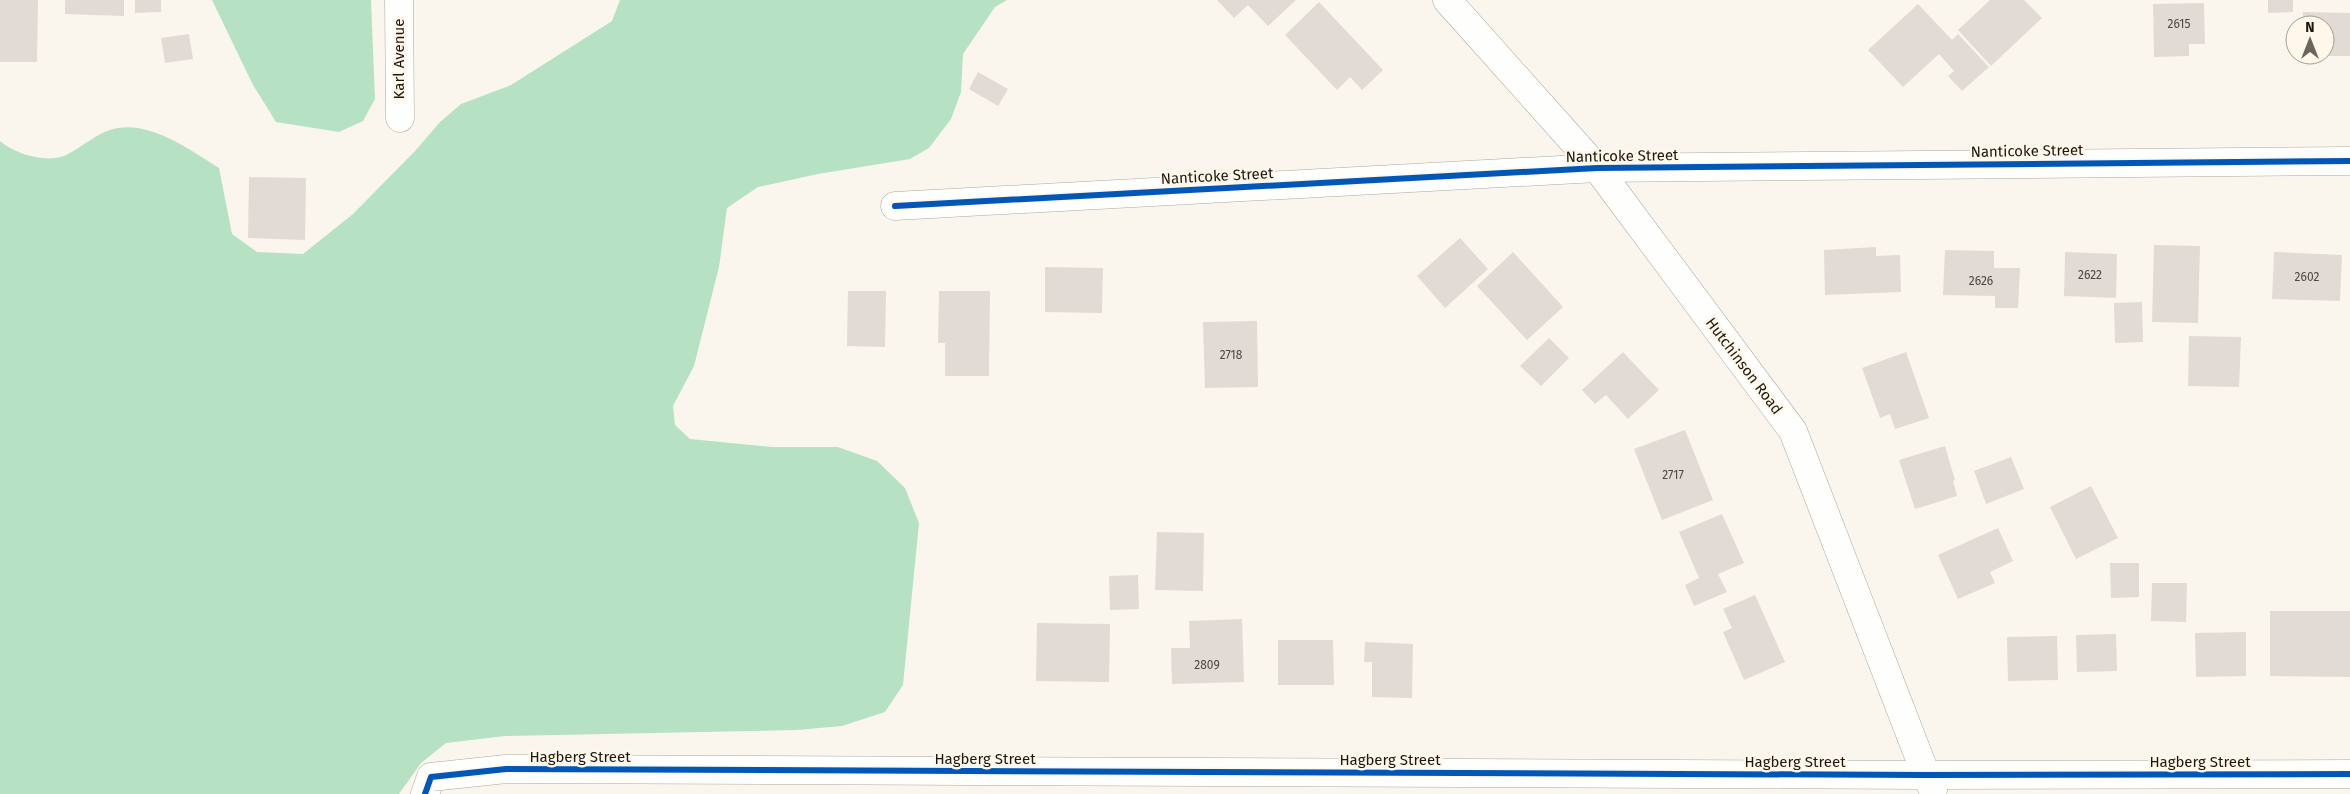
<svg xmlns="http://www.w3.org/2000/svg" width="2350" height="794" font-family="'Fira Sans',sans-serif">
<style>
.forest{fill:#b6e2c3}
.building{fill:#e1dad5}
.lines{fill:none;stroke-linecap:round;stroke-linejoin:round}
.minor-casing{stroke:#aca8a0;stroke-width:29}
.minor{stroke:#fefefc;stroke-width:28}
.cycleway-casing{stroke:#fef7ea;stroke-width:9}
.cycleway{stroke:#0057b8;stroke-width:6}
.labels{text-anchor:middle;stroke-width:5;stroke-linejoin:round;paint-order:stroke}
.number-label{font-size:12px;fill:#4d4841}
.street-label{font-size:15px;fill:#1c1810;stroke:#fef7ea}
</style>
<rect width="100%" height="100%" fill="#faf6ee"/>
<path class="forest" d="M212 0H371L375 99 363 121 339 132 276 122 253 85Z
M620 0H1007L995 7 963 54 961 92 951 119 929 148 910 159 818 174 758 187 727 208 719 267 694 366 673 406 675 425 690 439 772 447H838L877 461 905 488 919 523 903 685 885 712 842 726 797 730 505 736 446 743 421 763 399 794H0V141C15 154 45 163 64 156 82 148 98 131 118 128 152 122 192 151 219 168L232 234 257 252 303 254 353 214 415 151 440 122 461 104 511 85 612 21Z"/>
<path class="building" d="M0 0H38L37 62H0Z
M65 0H124V16L65 14Z
M135 0H161V12L135 13Z
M1217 0H1296L1268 26 1248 5 1234 18Z
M1990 0H2024L2042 18 1991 66 1958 30Z
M2268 0H2293V12L2268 13Z
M1319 2 1383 70 1362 90 1350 77 1337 90 1285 35Z
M2204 3 2205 44H2189V56L2154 57 2153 4Z
M1918 4 1952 40 1958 34 1989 67 1962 91 1948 76 1954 71 1939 54 1903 87 1868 50Z
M2303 12 2350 13V56H2325V25H2303Z
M189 34 193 59 165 63 161 38Z
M978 72 1008 89 998 106 969 89Z
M249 177 306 178 305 240 248 238Z
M1460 238 1488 269 1445 308 1417 276Z
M2154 245 2200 246 2198 323 2152 322Z
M1876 247V256L1900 255 1901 292 1825 295 1824 250Z
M1945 250 1994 251V268H2020L2018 308H1995V296L1943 295Z
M1513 252 1563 307 1527 340 1477 286Z
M2065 252 2117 254 2116 298 2064 296Z
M2274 252 2342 255 2340 301 2272 299Z
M1045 267 1103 268 1102 313 1045 312Z
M848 291H886L885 347 847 346Z
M939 291H990L989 376H945V343H938Z
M2142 302 2143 342 2115 343 2114 303Z
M1257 321 1258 387 1205 388 1203 322Z
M2189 336 2241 337 2239 387 2188 386Z
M1549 338 1569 358 1541 386 1520 366Z
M1623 352 1659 390 1628 419 1606 395 1595 404 1582 390Z
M1906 352 1929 418 1895 429 1890 414 1880 418 1862 368Z
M1685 430 1713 500 1662 520 1634 449Z
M1945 446 1955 480 1953 481 1957 496 1915 509 1899 460Z
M2011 457 2024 489 1986 504 1974 471Z
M2091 486 2118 538 2076 559 2050 507Z
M1722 514 1744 563 1718 574 1727 592 1694 606 1685 585 1699 578 1679 532Z
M1998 528 2013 561 1990 572 1995 583 1958 599 1938 555Z
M1157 532 1204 533 1203 591 1155 590Z
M2110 563H2139V597L2111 598Z
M1138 575 1139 609 1110 610 1109 576Z
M2152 583H2187L2186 622 2151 621Z
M1755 595 1785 662 1744 680 1723 632 1732 628 1723 609Z
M2270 611H2350V677L2270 676Z
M1242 619 1244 682 1172 684 1171 648H1190L1189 621Z
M1037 623 1110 624 1109 682 1036 681Z
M2246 632V676L2196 677 2195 633Z
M2116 634 2117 671 2077 672 2076 635Z
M2057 636 2058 680 2008 681 2007 637Z
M1278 640H1333L1334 685H1278Z
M1365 642 1413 644 1412 698 1372 697V662H1364Z"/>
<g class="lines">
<defs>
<path id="minor" d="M399 0 400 118
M1447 0 1597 168 1793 431 1926 775 1933 790
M895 206 1597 168 2350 161
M425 794 431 777 506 769 1926 775 2350 774"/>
</defs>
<use href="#minor" class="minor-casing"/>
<use href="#minor" class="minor"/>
<defs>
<path id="cycleway" d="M895 206 1597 168 2350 161
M425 794 431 777 506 769 1926 775 2350 774"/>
</defs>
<use href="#cycleway" class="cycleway-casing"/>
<use href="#cycleway" class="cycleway"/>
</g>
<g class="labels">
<g class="number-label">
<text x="2179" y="28">2615</text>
<text x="2090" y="279">2622</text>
<text x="2307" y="281">2602</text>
<text x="1981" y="285">2626</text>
<text x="1231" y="359">2718</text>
<text x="1673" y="479">2717</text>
<text x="1207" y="669">2809</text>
</g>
<g class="street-label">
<text transform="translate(399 59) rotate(-90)" y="5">Karl Avenue</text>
<text transform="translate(2027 151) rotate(-1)" y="5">Nanticoke Street</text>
<text transform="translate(1622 156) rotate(-1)" y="5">Nanticoke Street</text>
<text transform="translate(1217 176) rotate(-3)" y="5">Nanticoke Street</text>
<text transform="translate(1744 366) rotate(53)" y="5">Hutchinson Road</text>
<text x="580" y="762">Hagberg Street</text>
<text x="985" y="764">Hagberg Street</text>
<text x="1390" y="765">Hagberg Street</text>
<text x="1795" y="767">Hagberg Street</text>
<text x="2200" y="767">Hagberg Street</text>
</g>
</g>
<g transform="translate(2310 40)"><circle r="24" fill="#fef7ea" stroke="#a49e93"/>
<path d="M0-4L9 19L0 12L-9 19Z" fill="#6a665e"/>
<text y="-8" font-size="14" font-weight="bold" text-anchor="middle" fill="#1c1810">N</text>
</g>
</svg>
